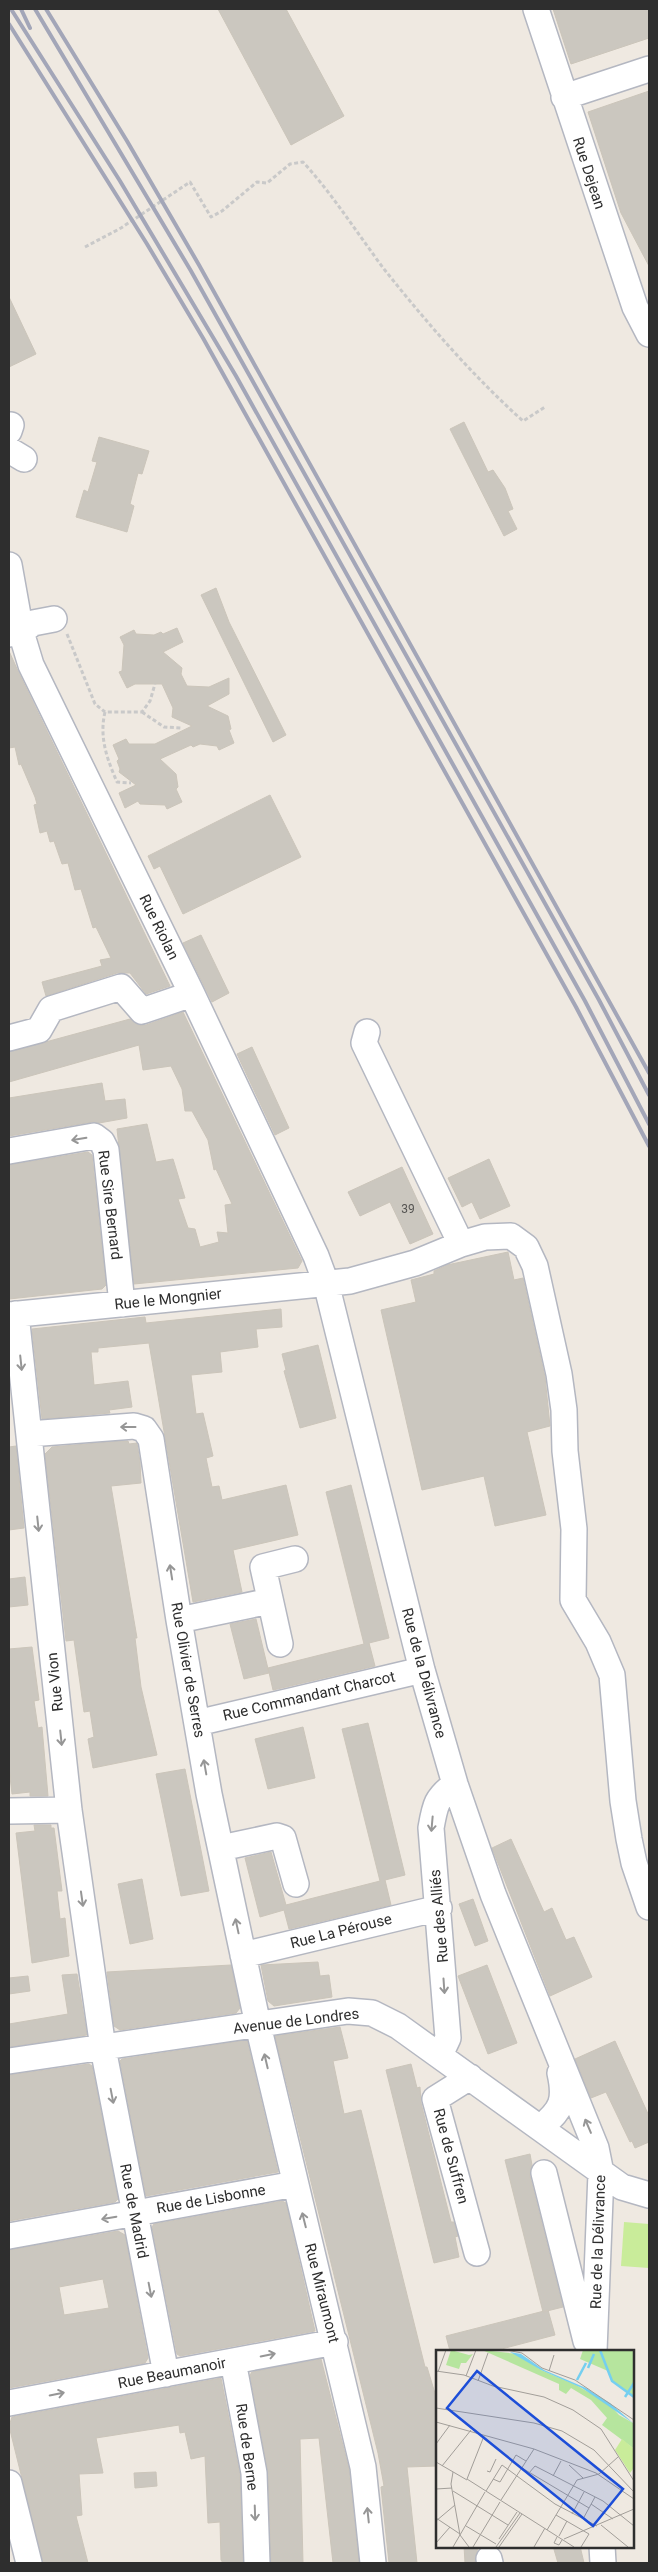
<svg xmlns="http://www.w3.org/2000/svg" width="658" height="2572" font-family="Roboto,sans-serif">
<style>
.pitch{fill:#c9ec9a}
.building{fill:#cbc7bf;stroke:#cbc5ba;fill-rule:evenodd}
.lines{fill:none;stroke-linecap:round;stroke-linejoin:round}
.minor-casing{stroke:#b4b7c1;stroke-width:28}
.path{stroke:#c9c9c9;stroke-width:3;stroke-dasharray:4 2.5;stroke-linecap:butt}
.minor{stroke:#fff;stroke-width:25}
.rail{stroke:#a3a6b8;stroke-width:4}
.oneway{stroke:#969696}
.labels{text-anchor:middle;stroke-width:4.5;stroke-linejoin:round;paint-order:stroke}
.number-label{font-size:12px;fill:#555452}
.street-label{font-size:15px;fill:#2e2e2e;stroke:#fff}
.inset-river{fill:none;stroke:#75cff0;stroke-width:2.5}
.inset-road{fill:none;stroke:#a29e99;stroke-width:1}
.view{fill:#1d4ed8;fill-opacity:0.15;stroke:#1d4ed8;stroke-width:2.5}
.inset-edge{fill:none;stroke:#2e2e2e;stroke-width:2.5}
</style>
<rect width="100%" height="100%" fill="#efe9e1"/>
<path class="pitch" d="M624 2222 649 2224V2268L621 2266Z"/>
<path class="building" d="M218 9H286L344 116 291 145Z
M553 9H649V38L571 64Z
M649 91V266L621 213 588 112Z
M9 297 36 354 9 367Z
M464 422 488 472 493 470 505 488 513 509 508 511 517 529 504 536 450 429Z
M99 437 149 451 142 474 138 473 130 504 134 506 127 532 76 517 84 490 88 492 97 462 92 461Z
M216 588 229 622 286 735 273 742 201 595Z
M177 628 183 642 163 652 182 668 181 674 187 686 209 687 229 678V694L207 706 228 716 231 729 229 730 234 743 219 750 217 746 200 744 193 747 191 745 160 759 176 774 178 787 176 789 182 802 167 809 165 805 140 804 138 801 125 808 119 793 136 785 119 772 120 769 117 761 119 759 113 745 126 739 129 744H155L192 726 172 717 173 708 162 684H135L127 688 119 672 122 671 124 645 120 637 134 630 136 634 154 635 161 632 163 634Z
M9 651 18 671 170 986 146 994 130 973H117L46 996 42 982 102 966 100 960 111 958 96 927 93 928 81 889 75 890 68 863 62 864 54 841 50 842 47 831 40 833 34 805 37 804 35 797 21 764 19 765 15 747 9 748Z
M270 795 301 857 183 914 160 866 154 869 148 856Z
M201 935 229 993 212 1002 183 943Z
M183 1012 302 1261 298 1268 134 1284 117 1129 147 1124 156 1162 173 1159 185 1198 178 1199 188 1228 195 1229 200 1247 219 1242 217 1232 228 1233 225 1205 232 1204 216 1169 214 1170 208 1140 192 1111H185L182 1089 171 1066 143 1070 139 1045 9 1082V1052L130 1019 138 1025H146Z
M252 1047 289 1128 275 1135 237 1054Z
M102 1083 105 1101 125 1099 127 1118 99 1123 92 1122 9 1136V1098Z
M88 1152 92 1155 106 1285 102 1289 9 1299V1165Z
M489 1159 510 1206 480 1219 472 1202 462 1207 448 1178Z
M402 1167 433 1234 410 1244 390 1202 360 1216 348 1192Z
M508 1252 514 1280 523 1278 545 1377 550 1426 527 1432 546 1515 495 1526 484 1476 422 1490 381 1310 416 1302 411 1280 434 1274V1271L447 1265Z
M281 1309 282 1327 256 1329 258 1347 220 1352 222 1372 191 1375 196 1414 203 1413 213 1456 206 1458 212 1487 219 1486 222 1500 286 1485 298 1535 233 1550 242 1592 193 1602 149 1343 98 1348V1352H91L94 1385 128 1381 132 1407 109 1410 110 1413 42 1419 32 1329 145 1317 146 1323Z
M318 1345 336 1418 300 1428 284 1371 286 1370 282 1354Z
M121 1441H128L129 1444 137 1443 140 1462 141 1483 111 1486 137 1638H135L141 1687 157 1755 93 1768 88 1739 94 1737 90 1711 84 1712 74 1640 66 1641 45 1454 52 1447Z
M16 1446 24 1528 9 1530V1447Z
M351 1485 389 1638 369 1643 375 1666 273 1690 268 1668 364 1644 326 1492Z
M25 1577 28 1605 9 1607V1579Z
M256 1619 269 1673 244 1679 230 1624Z
M32 1647 39 1700 34 1701 38 1728 42 1727 48 1796H30V1792L12 1794 9 1768V1649Z
M368 1723 405 1875 385 1880 391 1905 289 1929 284 1910 260 1917 245 1858 271 1852 286 1905 380 1881 342 1729Z
M303 1727 315 1778 268 1789 255 1739Z
M185 1769 209 1891 181 1896 156 1774Z
M34 1825H51V1828H54L62 1891H57L60 1919 65 1918 69 1956 32 1963 16 1833 35 1831Z
M511 1839 544 1912 552 1908 566 1940 574 1937 592 1977 550 1996 492 1848Z
M142 1879 153 1939 130 1944 118 1884Z
M473 1899 488 1941 475 1946 459 1904Z
M318 1962 320 1976 329 1975 332 1997 274 2006 268 2001 261 1965Z
M231 1965 240 2008 236 2013 120 2030 114 2026 107 1972Z
M487 1965 517 2043 488 2054 458 1976Z
M77 1974 87 2035 9 2047V2024L68 2014 62 1975Z
M28 1976 30 1991 9 1994V1978Z
M340 2027 348 2058 333 2061 344 2114 361 2110 425 2367H427L437 2400V2466L407 2467 417 2563H389L381 2487 384 2486 378 2453 275 2036Z
M247 2040 278 2172 146 2196 120 2061 122 2059Z
M615 2041 649 2116V2142L635 2148 632 2141 630 2142 606 2092 591 2098 575 2059Z
M89 2064 92 2066 118 2199 115 2202 9 2221V2075Z
M411 2064 417 2088 420 2087 421 2103 451 2222H454L458 2236 455 2237 459 2257 434 2263 386 2070Z
M530 2154 532 2165 530 2176 563 2307 543 2312 505 2160Z
M282 2201 286 2203 315 2331 180 2356 177 2354 152 2227 154 2224Z
M118 2231 125 2235 148 2358 145 2363 9 2388V2250ZM103 2279 109 2308 64 2315 59 2287Z
M548 2310 555 2335 494 2351H450L446 2336Z
M321 2359 349 2469 359 2563H333L319 2438 300 2439 303 2563H271L268 2472 250 2375 252 2372Z
M221 2378 240 2475 243 2563H223L221 2560 220 2522 208 2523 205 2456 191 2459 185 2432 180 2433 179 2425 96 2438 103 2473 79 2474 82 2515 76 2516 88 2563H43L9 2426 12 2417Z
M156 2472 157 2486 135 2488 134 2473Z
M464 2546H478L475 2563H465Z
M553 2546H580L584 2563H558Z"/>
<g class="lines">
<defs>
<path id="minor" d="M536 9 635 307 649 334
M564 97 649 69
M9 431 11 425
M9 450 24 459
M9 565 21 632 31 665 192 994 316 1256 326 1283 422 1670 455 1784 493 1894 596 2148 601 2173 594 2351
M9 634 21 632 33 623 54 619
M9 1038 39 1030 51 1009 121 987 142 1011 192 994
M9 1151 94 1136 102 1142 106 1150 122 1304
M461 1244 485 1237 511 1236 526 1247 535 1266 559 1374 564 1410 565 1451 574 1529 573 1600 598 1642 612 1675 623 1801 629 1839 634 1863 649 1907
M16 1314 69 1810 103 2048 166 2374
M9 1315 350 1281 415 1263 461 1244 364 1043 367 1032
M29 1434 134 1426 144 1429 151 1439 179 1620 209 1794 258 2025 363 2467 373 2563
M179 1620 270 1601
M280 1644 263 1567 295 1559
M197 1723 422 1670
M9 1811 69 1810
M221 1848 277 1836 283 1838 296 1884
M243 1955 439 1908
M440 2055 448 2038 431 1828C435 1805 436 1798 455 1784
M9 2061 348 2011 372 2013 398 2026 622 2187 649 2195
M470 2077 435 2099 477 2253
M541 2127C562 2110 566 2100 560 2073
M544 2173 586 2341
M9 2236 295 2184
M233 2361 254 2473 257 2563
M9 2403 335 2342
M9 2483 29 2563
M602 2546 603 2563
M489 2559 490 2563"/>
</defs>
<use href="#minor" class="minor-casing"/>
<path class="path" d="M85 247 121 228 190 182 211 217 222 211 257 182 267 183 290 164 303 162C334 196 357 233 384 269 427 323 472 375 523 421L545 407
M67 634 95 704 105 712H142L150 701 155 684
M105 712C99 737 107 759 117 782L131 783
M142 712 164 727 182 728"/>
<use href="#minor" class="minor"/>
<path class="rail" d="M11 9 120 181 236 376 585 1001 649 1124
M21 9 30 28
M35 9 191 271 599 1000 649 1095
M46 9 127 141 199 265 649 1073
M9 24 147 244 203 338 576 1007 649 1146"/>
</g>
<defs><path id="oneway-shaft" d="M-6 0H5M1.5-3L5.5 0L1.5 3" fill="none" stroke-width="1.6" stroke-linecap="round" stroke-linejoin="round" transform="scale(1.25)"/></defs>
<g class="oneway">
<use href="#oneway-shaft" transform="translate(79 1139) rotate(171)"/>
<use href="#oneway-shaft" transform="translate(21 1363) rotate(84)"/>
<use href="#oneway-shaft" transform="translate(128 1427) rotate(180)"/>
<use href="#oneway-shaft" transform="translate(38 1524) rotate(84)"/>
<use href="#oneway-shaft" transform="translate(171 1572) rotate(-99)"/>
<use href="#oneway-shaft" transform="translate(61 1738) rotate(84)"/>
<use href="#oneway-shaft" transform="translate(205 1767) rotate(-100)"/>
<use href="#oneway-shaft" transform="translate(432 1824) rotate(95)"/>
<use href="#oneway-shaft" transform="translate(82 1899) rotate(82)"/>
<use href="#oneway-shaft" transform="translate(237 1926) rotate(-102)"/>
<use href="#oneway-shaft" transform="translate(444 1986) rotate(86)"/>
<use href="#oneway-shaft" transform="translate(266 2061) rotate(-103)"/>
<use href="#oneway-shaft" transform="translate(112 2096) rotate(79)"/>
<use href="#oneway-shaft" transform="translate(588 2126) rotate(-113)"/>
<use href="#oneway-shaft" transform="translate(109 2218) rotate(170)"/>
<use href="#oneway-shaft" transform="translate(304 2220) rotate(-104)"/>
<use href="#oneway-shaft" transform="translate(150 2290) rotate(79)"/>
<use href="#oneway-shaft" transform="translate(268 2355) rotate(-11)"/>
<use href="#oneway-shaft" transform="translate(57 2394) rotate(-11)"/>
<use href="#oneway-shaft" transform="translate(255 2513) rotate(88)"/>
<use href="#oneway-shaft" transform="translate(368 2515) rotate(-96)"/>
</g>
<g class="labels">
<g class="number-label">
<text x="408" y="1213">39</text>
</g>
<g class="street-label">
<text transform="translate(589 173) rotate(72)" y="5">Rue Dejean</text>
<text transform="translate(159 927) rotate(64)" y="5">Rue Riolan</text>
<text transform="translate(110 1205) rotate(83)" y="5">Rue Sire Bernard</text>
<text transform="translate(168 1299) rotate(-6)" y="5">Rue le Mongnier</text>
<text transform="translate(188 1670) rotate(80)" y="5">Rue Olivier de Serres</text>
<text transform="translate(424 1673) rotate(75)" y="5">Rue de la Délivrance</text>
<text transform="translate(55 1682) rotate(-96)" y="5">Rue Vion</text>
<text transform="translate(309 1696) rotate(-13)" y="5">Rue Commandant Charcot</text>
<text transform="translate(439 1916) rotate(-95)" y="5">Rue des Alliés</text>
<text transform="translate(341 1931) rotate(-14)" y="5">Rue La Pérouse</text>
<text transform="translate(296 2021) rotate(-7)" y="5">Avenue de Londres</text>
<text transform="translate(451 2156) rotate(75)" y="5">Rue de Suffren</text>
<text transform="translate(211 2199) rotate(-10)" y="5">Rue de Lisbonne</text>
<text transform="translate(134 2211) rotate(79)" y="5">Rue de Madrid</text>
<text transform="translate(598 2242) rotate(-88)" y="5">Rue de la Délivrance</text>
<text transform="translate(322 2293) rotate(76)" y="5">Rue Miraumont</text>
<text transform="translate(172 2373) rotate(-11)" y="5">Rue Beaumanoir</text>
<text transform="translate(247 2447) rotate(82)" y="5">Rue de Berne</text>
</g>
</g>
<g transform="translate(436 2350)">
<rect width="198" height="198" fill="#efe9e1"/>
<path d="M15 0 33 5 37 4 30 13H25L23 19 10 15ZM46 0 82 4 105 20 140 35 173 54 183 65 197 73V98L166 75 171 68 155 50 135 38 130 44 123 40V34ZM147 0H197V47L176 31 172 21 144 9Z" fill="#b6e59e"/>
<path d="M186 89 197 98V119L194 123 179 100Z" fill="#c9ec9a"/>
<path d="M74 2 85 4 108 20 150 38 174 53 197 73 146 38 105 20Z" fill="#75cff0"/>
<path class="inset-river" d="M164 0 176 31 198 47M152 18 158 4M141 30 150 13M189 47 198 33"/>
<path class="inset-road" d="M70 0 86 3 106 18 139 30 198 70M0 21 28 25 57 36 108 47 137 60 165 79 198 131M113 21 118 5M2 22 10 0M30 26 40 0M42 31 52 3M0 58 98 73 126 81 158 100 198 142M0 72 98 99 160 123 198 149M0 94 14 75M0 112 31 130M133 115 147 128M6 116 35 80M86 118 153 158M51 121 54 122 60 109M17 122 15 134 24 185 33 197M93 123 99 116 167 151 198 176M117 126 125 111M31 129 48 86M31 129 138 197M57 129 64 132 80 105 90 111M0 139 16 138M17 141 72 175M50 141 66 115 119 154 161 176M65 150 98 99M155 154 177 169M136 164 148 142M120 165 153 184 145 197M0 168 24 184M147 169 159 147M0 171 19 155M165 175 192 197M30 176 60 194M111 180 141 130 163 124 182 107M123 186 131 171M121 187 118 193 123 195 126 190M63 189 81 162M128 189 198 159M0 193 14 177M17 197 49 142M37 197 64 152M60 197 84 163M63 197 86 164M98 197 109 178"/>
<path class="view" d="M41 21 187 139 157 176 11 58Z"/>
<rect width="198" height="198" class="inset-edge"/>
</g>
<rect width="658" height="2572" fill="none" stroke="#2e2e2e" stroke-width="20"/>
</svg>
